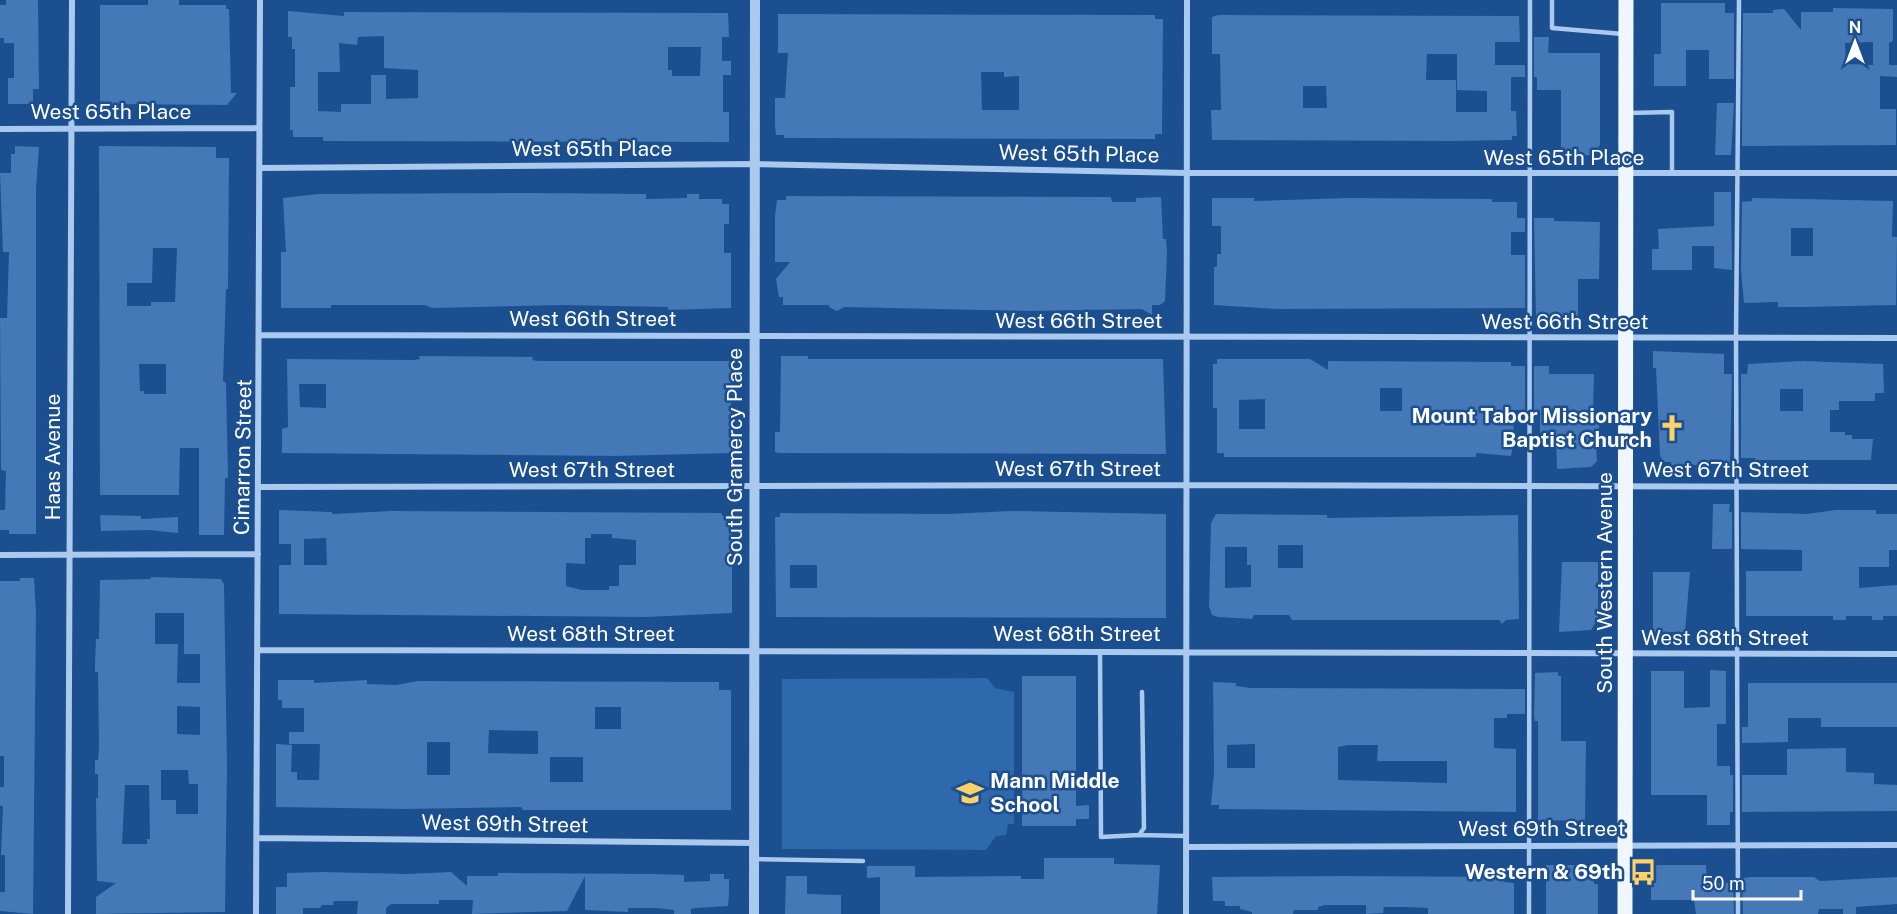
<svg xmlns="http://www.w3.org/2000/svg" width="1897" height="914" font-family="'Public Sans',sans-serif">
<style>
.green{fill:#2e69ad}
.building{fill:#4478b7;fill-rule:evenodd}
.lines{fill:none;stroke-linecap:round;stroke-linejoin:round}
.service{stroke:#a9c9ee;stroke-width:4.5}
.minor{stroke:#a9c9ee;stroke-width:6}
.tertiary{stroke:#a9c9ee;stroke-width:10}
.primary{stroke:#f0f6ff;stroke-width:15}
.labels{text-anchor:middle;stroke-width:5;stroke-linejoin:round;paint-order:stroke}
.street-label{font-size:21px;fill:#fff;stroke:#1b4f8f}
.poi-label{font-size:21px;font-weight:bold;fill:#fff;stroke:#1b4f8f;text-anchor:end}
</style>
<rect width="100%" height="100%" fill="#1b4f8f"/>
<path class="green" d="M987 678 995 688 1014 692V824H1008L1006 835 996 836 986 850 782 849V679Z"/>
<path class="building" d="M6 0H38L39 89H33V104H8V78H14V43H4V38H0V5H6Z
M148 0H179V5H226V9H229L231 93H237L227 105 100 104V5H148Z
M1661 3H1725V13H1734V79H1709V50H1686V86H1654V54H1661Z
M1833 8 1893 9V41L1889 43V65H1897V77L1880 76V109H1896V145L1742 146 1743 13H1773V10L1784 9 1801 30V12H1833ZM1873 42V65L1846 64 1845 43Z
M288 11 344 16V12L728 13 729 37H722V61H731V75H723V112H729V142L323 141V137H293V130H290V87H295V49H292V37H288ZM384 36V68L418 70V98L386 99V75H371V104H341V112L318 111V72H340L339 43 357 45 358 37ZM668 47H701L700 76H672V70H668Z
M778 14 1155 15V19H1163L1162 134H1155V139L784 138V135H776L775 126V98H785L788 53H778ZM981 72H1004V77L1019 76V110H982Z
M1218 15 1519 16 1520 42H1495V65H1525V77H1511V111H1516L1517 136H1512V140L1454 141 1212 140 1211 110H1221L1220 54H1212V17ZM1427 54H1457V90L1487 91V112H1456V80H1426ZM1303 86H1326L1327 108H1303Z
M1534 37H1549L1548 53H1600V145L1593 155 1561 156V90H1537V77H1534Z
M1717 103H1734L1731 155H1715Z
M15 146 39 147 36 189V534H9V530H0V510H5L6 471 1 470 0 318H7L9 252H3L0 173H11V154H15Z
M99 146 216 147V158H229L228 289H226L223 381 226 383 228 478H225L224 535H199V448H180L179 495H100ZM153 248H177L175 302H151V306H127V283H152ZM139 364H166V394H144V391H140Z
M1714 192H1731L1732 270 1714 268V246H1692V270H1652V249H1659L1658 229 1714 226Z
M535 193 646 194V199L687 198V194H699V199H722V204H729V224H724V253H731V308L668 310V307L561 305 432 308 425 305H331V308H281V252H286L283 198 318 194Z
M786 196 1111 197 1112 202H1136V198L1161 197 1163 239H1166L1167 254 1165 301 1160 305H1152V315L1142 309 1027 311 844 307 837 311 829 307V305H783V297H779L776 279 790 262H775V216L777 200H786Z
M1212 198H1254V201L1349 198 1492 199V202H1517V218H1525V232H1511V255H1525V308L1276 309 1214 305V267H1217V254H1221V226H1212Z
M1752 198 1893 201 1892 237H1897L1896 305 1805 307H1778V302L1744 303 1741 270 1742 202 1752 201ZM1791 228H1813V256H1791Z
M1534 218H1554V221L1600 222 1599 279H1578V320H1536Z
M1653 351 1724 354V374H1732L1730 465H1671V462H1663L1660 455 1656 368H1653Z
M419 356 533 357 532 360 539 361H731V453L615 456 282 453V429L288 427 287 359 414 360 420 359ZM299 384H326V408L300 407Z
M781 356H808V359H1163L1166 454 778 453 775 452V432H780Z
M1217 359H1310L1328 370V361L1511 362V366H1525V410H1513L1514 442 1511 456 1476 453V457H1224V453H1217V408H1213V364H1217ZM1380 388H1402V411H1380ZM1265 399V429H1239V400Z
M1803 361 1883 364 1884 393H1875V401H1839V410H1830V432H1845V435H1852V439H1873L1871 460H1755V458H1741V374H1747L1748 364ZM1780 389H1803V411H1780Z
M1534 366H1549V374H1594L1593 412H1599V445H1596L1597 461 1591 467 1557 469 1556 433H1540V411L1534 410Z
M1713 504H1730L1729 512H1732V549H1712Z
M279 510 332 512V514L392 511 721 513 732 529V613L646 617 279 614V565H291V544H279ZM591 534H612V538L636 540V565H619V586H609V590H582L566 586V563L585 564V538H591ZM326 538 327 565H304V539Z
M1836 510H1876V514H1897V550H1889V567H1859V588L1897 585V616H1883V620H1872V616H1846V620H1833V616H1746V571H1802V550L1741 549V512L1807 514Z
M1011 511 1166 514V618L776 617 775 517H780V513L949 514ZM790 565H817V588H790Z
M1216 514 1327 515V518L1518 515 1519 619 1506 620 1502 624 1499 620H1292L1289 615H1254L1252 619 1218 617 1212 615 1209 606 1211 523ZM1278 545H1303V568H1278ZM1225 547H1247V565H1251V587L1225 588Z
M100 515 141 516V519L178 517V533L149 530 101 531Z
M1562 562H1598V619L1591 630 1559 632Z
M1653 572H1690L1685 632H1653Z
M151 577 221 579 224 584 227 766 225 912 96 914V897L116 883 97 881 96 798H98V774H95V760H98L99 747 98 672H95V665L96 639H99L100 580 151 579ZM155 613H184V654H200V683H177L178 644H155ZM177 706 200 707V735L177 734ZM161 770H188L189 784H198V814H176V800H161ZM125 785H149L150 839H147V844H122Z
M20 578H34L36 613 33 914 0 911V892H5V855H1L3 806H0V787H4V756H0V581H20Z
M1710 670 1726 671V724H1717V766H1730V775H1733V812H1730V825H1707V795H1651V671H1684V708L1710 707Z
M1558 672V676H1561V741H1586L1585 821 1538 820V721H1535L1534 715 1535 673Z
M1022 676H1076V806L1089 805V819H1076V826H1022Z
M278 680H314V683L367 680V684L396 685 418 681 719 682V690H731V810H523L521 807 405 809 276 807V744L292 745 291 772H297V780H319L320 744H289V732H304V708H282V700H278ZM595 707H621V729H595ZM489 730 538 731V754L488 753ZM427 742H450V775H427ZM550 757H583V782H550Z
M1213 682 1236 683V686L1251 688 1525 689V714H1507V718H1494V748L1516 749V812L1219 809V805H1211L1214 772ZM1255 744V768H1227V745ZM1348 745H1378L1377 761H1447V783L1338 780V747Z
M1748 683H1897V727H1821V718H1788V742L1742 743V727H1748Z
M1846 748V772L1874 773V784L1897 785V811L1742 812V775H1787V749Z
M1044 858H1114V864L1160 865 1157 914H880V877L867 878V866H915V877L1021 876V879H1044Z
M1546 865H1590L1594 868V884H1598V914H1546Z
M1655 865H1706L1707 883H1733L1734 914H1696L1694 900H1651V869Z
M322 872 407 874 451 872 467 886V876H498V873L655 874 684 875V882L710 881V874H724V879H729V894L728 906 696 908 691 909V914H674V910L657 908H628V912L585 910V876L567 911 472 914 473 900H439V904H391L386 908V914H357L358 901H334L333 905H322L320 908H303V914H276V887H287V873Z
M786 876H807V894L841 895V914H785Z
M1345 876 1504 877V882L1514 883V914H1428V908L1406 907H1384L1383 913 1366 914V905H1325L1318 907V910H1294L1293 914H1252V912L1240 909V906H1225V901H1213L1212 877Z
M1751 877H1814L1820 881 1897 877V904L1856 907V914H1843V909H1819L1818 914H1743L1742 884 1744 878Z"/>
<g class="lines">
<path class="service" d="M1552 0V28L1623 34
M1628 113 1672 112V174
M1100 651 1101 837 1139 835 1144 828 1142 692
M1139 835 1186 836
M754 859 863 861
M1529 914 1530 0
M1738 914 1736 338 1739 0"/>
<path class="minor" d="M0 129 259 128
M260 168 755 164 1187 173H1897
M260 335 1897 338
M258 487 1187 485 1897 487
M0 555 258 554
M258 650 1897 654
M257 838 754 843
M1186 847 1897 845
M68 914 72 0
M256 914 260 0
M1186 914 1187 0"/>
<path class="tertiary" d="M754 914 755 0"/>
<path class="primary" d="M1625 914 1626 0"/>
</g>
<defs>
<symbol id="church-bare" viewBox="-9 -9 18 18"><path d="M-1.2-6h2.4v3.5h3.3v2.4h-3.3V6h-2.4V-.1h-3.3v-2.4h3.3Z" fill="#ffd166" stroke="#1b4f8f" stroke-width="2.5" paint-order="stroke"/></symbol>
<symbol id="school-bare" viewBox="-9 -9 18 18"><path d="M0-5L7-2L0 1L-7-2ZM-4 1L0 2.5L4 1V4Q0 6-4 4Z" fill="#ffd166" stroke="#1b4f8f" stroke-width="2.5" paint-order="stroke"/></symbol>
<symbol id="bus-bare" viewBox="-9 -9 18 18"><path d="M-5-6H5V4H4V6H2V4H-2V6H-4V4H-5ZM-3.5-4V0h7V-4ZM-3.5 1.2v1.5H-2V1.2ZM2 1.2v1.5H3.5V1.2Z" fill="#ffd166" stroke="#1b4f8f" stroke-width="2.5" paint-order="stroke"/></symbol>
</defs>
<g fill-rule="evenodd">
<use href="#church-bare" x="1653" y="409" width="38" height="38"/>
<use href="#school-bare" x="951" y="774" width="38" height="38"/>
<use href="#bus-bare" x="1624" y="853" width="38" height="38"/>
</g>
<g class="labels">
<g class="street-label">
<text x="111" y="119">West 65th Place</text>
<text x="592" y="156">West 65th Place</text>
<text transform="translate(1079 154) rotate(1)" y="7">West 65th Place</text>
<text x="1564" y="165">West 65th Place</text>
<text x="593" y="326">West 66th Street</text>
<text x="1079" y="328">West 66th Street</text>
<text x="1565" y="329">West 66th Street</text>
<text transform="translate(53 457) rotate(-90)" y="7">Haas Avenue</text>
<text transform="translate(243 457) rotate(-89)" y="7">Cimarron Street</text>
<text transform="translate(735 457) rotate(-90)" y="7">South Gramercy Place</text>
<text x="1078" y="476">West 67th Street</text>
<text x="592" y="477">West 67th Street</text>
<text x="1726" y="477">West 67th Street</text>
<text transform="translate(1605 583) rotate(-90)" y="7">South Western Avenue</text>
<text x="591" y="641">West 68th Street</text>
<text x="1077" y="641">West 68th Street</text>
<text x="1725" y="645">West 68th Street</text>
<text transform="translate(505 824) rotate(1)" y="7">West 69th Street</text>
<text x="1542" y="836">West 69th Street</text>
</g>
<g class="poi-label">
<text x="1652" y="423">Mount Tabor Missionary<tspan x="1652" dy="24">Baptist Church</tspan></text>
<text x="990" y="788" text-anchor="start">Mann Middle<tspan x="990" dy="24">School</tspan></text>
<text x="1623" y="879">Western &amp; 69th</text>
</g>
</g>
<g transform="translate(1855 42)" stroke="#1b4f8f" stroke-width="4.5" paint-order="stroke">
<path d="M0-4.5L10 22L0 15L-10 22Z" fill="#ffffff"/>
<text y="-9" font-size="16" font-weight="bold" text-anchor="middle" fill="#ffffff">N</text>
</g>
<path d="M1693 890v9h108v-9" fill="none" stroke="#ffffff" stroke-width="3"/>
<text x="1702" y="890" font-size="18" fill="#ffffff" stroke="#1b4f8f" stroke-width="4.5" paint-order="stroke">50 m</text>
</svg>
